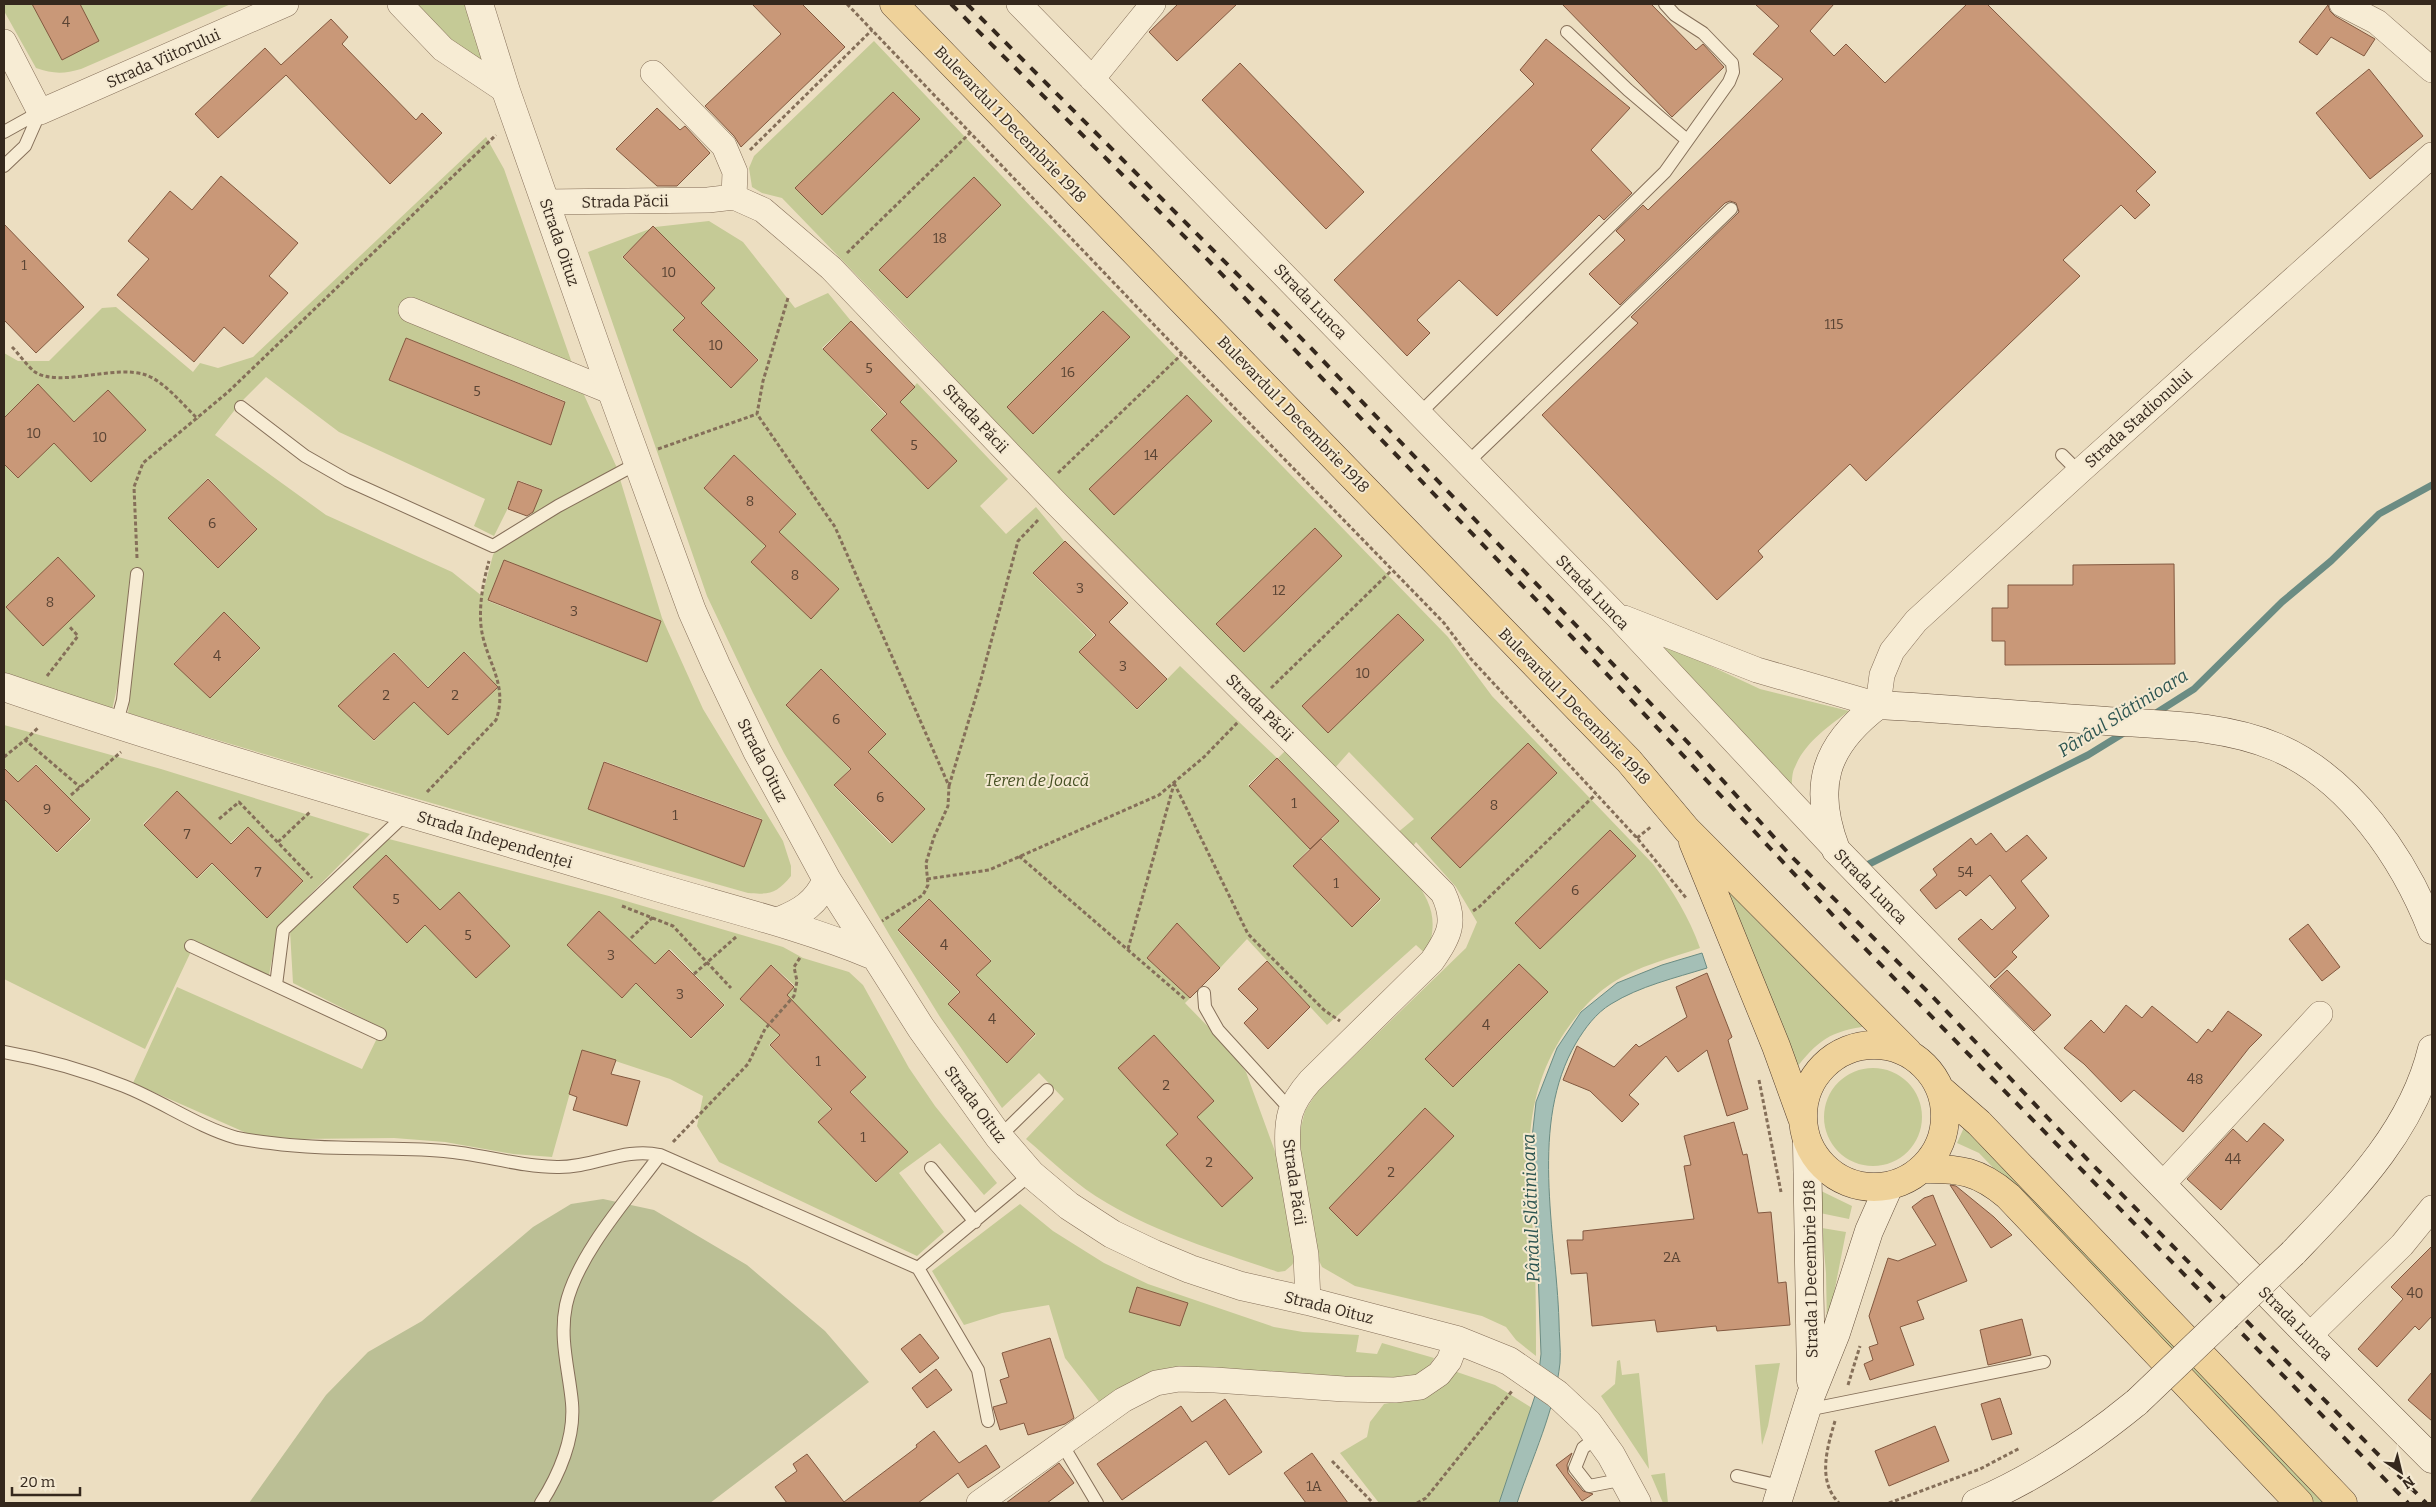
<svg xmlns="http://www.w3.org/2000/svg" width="2436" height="1507" font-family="Bitter,serif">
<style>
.green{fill:#c5ca96;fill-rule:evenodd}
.cemetery{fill:#bbbf95}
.water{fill:#a4bfb6;stroke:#6b8c83}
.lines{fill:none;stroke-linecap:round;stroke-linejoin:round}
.stream{stroke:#6b8c83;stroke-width:7}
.building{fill:#c99878;stroke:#835940}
.service-casing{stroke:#856f59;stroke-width:14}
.minor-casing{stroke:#856f59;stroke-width:26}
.tertiary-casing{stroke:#856f59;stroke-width:29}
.secondary-casing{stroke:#67513d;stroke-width:29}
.primary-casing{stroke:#533e2e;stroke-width:29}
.path{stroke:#856f59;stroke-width:3;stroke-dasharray:4 2.5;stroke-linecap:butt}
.service{stroke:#f7ecd4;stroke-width:12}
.minor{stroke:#f7ecd4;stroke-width:25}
.tertiary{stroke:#f7ecd4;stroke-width:28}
.secondary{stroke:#f7ecd4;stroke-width:28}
.primary{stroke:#efd29a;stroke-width:28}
.rail{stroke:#35281d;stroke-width:4;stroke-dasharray:9 9;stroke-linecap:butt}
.secondary-bridge-casing{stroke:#67513d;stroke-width:29;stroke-linecap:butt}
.secondary-bridge{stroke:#f7ecd4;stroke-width:28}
.labels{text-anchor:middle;stroke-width:4;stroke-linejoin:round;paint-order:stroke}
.number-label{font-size:14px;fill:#5a4434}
.street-label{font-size:16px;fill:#35281d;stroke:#f4e9d1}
.park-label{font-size:16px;font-style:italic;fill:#475124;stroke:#f4e9d1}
.water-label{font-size:18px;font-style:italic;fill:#2d5551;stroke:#f4e9d1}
</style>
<rect width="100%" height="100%" fill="#ecdec1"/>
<path class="green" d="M4 4H231L81 69C64 74 53 74 36 68L4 11Z
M416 4H470L486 70 447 37Z
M874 41 1035 211 1448 637 1492 696 1653 864C1673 891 1689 917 1700 948 1671 958 1638 966 1612 983 1591 997 1575 1016 1561 1038 1519 1106 1529 1170 1534 1247 1536 1283 1536 1320 1536 1356L1516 1340 1506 1327 1482 1316 1355 1286 1322 1267 1313 1248 1299 1173 1300 1131 1305 1111 1317 1092 1466 948 1477 922 1456 887 1416 842 1411 849 1397 833 1414 819 1349 752 1334 769 1087 520 901 321 782 198 762 193 752 187 749 168 754 156Z
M486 137 504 169 580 386 617 468 531 516 541 489 518 480 507 510 494 536 474 526 485 499 339 432 266 377 241 402 215 435 326 515 452 572 482 596 493 555 498 545 620 479 662 618 703 709 783 841 791 866V876C777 893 770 895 748 893 541 835 334 776 128 713L143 573 112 710 4 674V353L18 361H49L102 308 116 307 193 372 200 363 218 368 253 357ZM406 338 565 401 551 445 389 380ZM208 478 257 528 218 568 169 518ZM504 560 661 621 647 662 488 601ZM224 612 260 649 210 698 174 663ZM394 652 428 687 465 652 498 687 448 735 414 702 374 741 338 706ZM604 761 762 819 744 867 588 809Z
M709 221 743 242 795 308 828 293 851 321 822 348 886 415 871 429 928 489 957 461 900 402 917 383 1008 479 980 506 1006 534 1036 507 1065 542 1033 574 1094 635 1079 652 1137 710 1180 666 1277 758 1248 785 1310 848 1293 866 1352 927 1381 900 1322 839 1339 821 1278 758 1285 751 1411 874C1433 905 1438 919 1427 955L1416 945 1327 1025 1247 939 1220 968 1177 923 1147 958 1190 998 1185 1003 1227 1046 1246 1072 1284 1176 1299 1253 1292 1265 1285 1271 1278 1272C1220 1252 1160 1234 1107 1203 1077 1186 1052 1161 1026 1139L1064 1099 1039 1073 1002 1108 940 1017 890 936 784 753 753 693 707 596 588 252 655 227ZM654 227 715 288 700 303 759 360 731 386 673 330 685 317 622 257ZM734 455 796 513 779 532 838 589 751 562 766 545 704 487ZM822 670 886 733 868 752 925 809 890 843 834 786 850 769 786 704ZM928 899 991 960 976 975 1036 1035 1007 1063 948 1004 959 992 898 931Z
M1657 641 1760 689 1849 711C1829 726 1805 742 1795 767 1791 774 1792 786 1792 794Z
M4 725 161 769 370 834 278 927 269 975 195 943 145 1049 4 979V799L57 853 91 820 36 764 18 782 4 767ZM176 792 230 843 248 827 303 882 267 917 212 864 198 878 143 824Z
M385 838 609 896 783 947 803 958 849 972 863 985 909 1068 935 1106 997 1183 984 1195 940 1143 899 1173 944 1232 917 1256 719 1162 697 1126 703 1096 670 1079 582 1050 552 1157 513 1154 445 1142 394 1138 299 1139 251 1135 133 1083 177 987 362 1069 382 1028 293 983 290 931ZM599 911 655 964 670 949 725 1005 691 1039 637 983 622 998 567 945ZM772 965 795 986 763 1020 740 999ZM803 1012 866 1076 851 1092 908 1152 876 1183 818 1122 831 1109 769 1045Z
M1727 886 1869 1026C1830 1031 1818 1040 1794 1071L1722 892Z
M1824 1117a49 49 0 1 1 98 0a49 49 0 1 1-98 0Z
M1966 1123 2326 1503H2315L1979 1153 1957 1143Z
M1817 1189 1852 1206 1849 1219 1820 1213Z
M1020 1204 1053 1231 1104 1263 1148 1284 1274 1327 1303 1332 1359 1335 1356 1352 1377 1354 1382 1343 1434 1358C1428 1370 1420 1374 1407 1379L1242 1374 1101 1404 1065 1358 1049 1305 1002 1313 964 1325 932 1271Z
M1822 1228 1846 1232 1827 1329 1826 1273Z
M1620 1360 1622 1375 1639 1373 1649 1469 1601 1396 1615 1384 1617 1361Z
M1780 1363 1768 1426 1762 1445 1755 1365Z
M1454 1371 1495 1385 1532 1408 1499 1503H1379L1340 1453 1367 1437 1370 1422 1384 1404 1425 1396Z
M1665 1473 1668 1503H1663L1651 1475Z"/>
<path class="cemetery" d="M603 1199 654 1210 747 1265 825 1331 869 1382 710 1503H249L326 1395 368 1352 422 1321 533 1227 571 1204Z"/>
<path class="water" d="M1702 953 1707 968C1675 978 1640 986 1611 1004 1596 1013 1585 1028 1576 1043 1529 1123 1556 1232 1559 1321 1559 1335 1561 1349 1560 1363 1555 1410 1532 1458 1517 1503H1499L1537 1390 1541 1354 1537 1242 1531 1147 1536 1102 1557 1048 1581 1012 1617 983 1662 965Z"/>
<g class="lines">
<path class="stream" d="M2153 715 2194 689 2282 602 2331 561 2379 514 2432 485
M1867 865 2088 755 2127 731"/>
</g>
<path class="building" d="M32 4H80L99 41 62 60Z
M752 4H802L845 47 741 147 734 136 705 106 781 34Z
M1178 4H1237L1177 61 1149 32Z
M1562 4H1651L1696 50 1703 44 1724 67 1672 117Z
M1755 4H1834L1810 31 1834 56 1846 44 1885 83 1967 4H1987L2156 172 2136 191 2150 205 2135 219 2121 205 2063 260 2080 276 1866 481 1850 464 1758 551 1763 557 1717 600 1542 415 1638 323 1631 317 1739 212 1736 203 1730 201 1725 203 1620 305 1589 274 1625 240 1616 231 1643 205 1648 210 1783 79 1753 54 1779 26Z
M2328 5 2330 11 2335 16 2375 39 2364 56 2331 37 2317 55 2299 42Z
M331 19 348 37 342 44 416 120 422 113 442 133 390 184 286 75 218 138 195 114 265 48 281 65Z
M1546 39 1630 108 1591 150 1632 193 1604 220 1599 215 1497 316 1459 280 1417 320 1430 333 1407 356 1334 280 1534 84 1520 70Z
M1240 63 1364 192 1326 229 1202 100Z
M2369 69 2423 136 2370 179 2316 113Z
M893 92 920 119 822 215 795 188Z
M657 108 680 130 685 126 710 153 677 186H657L616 149Z
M221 176 298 243 269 276 288 293 243 344 224 327 194 362 117 295 149 259 128 241 170 191 192 210Z
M974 177 1001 205 907 298 879 270Z
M4 224 84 307 36 353 4 320Z
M653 226 715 288 701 303 758 360 731 388 673 330 685 318 623 257Z
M1103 311 1130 337 1033 434 1007 407Z
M851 321 915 387 900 402 957 461 928 489 871 430 887 414 823 349Z
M406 338 565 402 551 445 389 380Z
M38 384 74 422 108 390 146 430 91 482 54 443 18 478 4 464V418Z
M1187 395 1212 421 1114 515 1089 489Z
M734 455 796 514 779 532 839 589 811 619 751 562 766 546 704 488Z
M208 479 257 529 218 568 168 518Z
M518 481 542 490 533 512 527 516 508 509Z
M1315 528 1342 556 1244 652 1216 624Z
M1065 541 1128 603 1109 622 1167 679 1137 709 1079 652 1096 635 1033 573Z
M58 557 95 596 43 646 6 607Z
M504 560 661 621 647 662 488 600Z
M2174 564 2175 664 2005 665V641H1992V608H2008V585H2073V565Z
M224 612 260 648 210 698 174 664Z
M1398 614 1424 640 1328 733 1302 706Z
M464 652 498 687 448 735 414 702 374 740 338 706 394 653 428 688Z
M821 669 886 734 868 752 925 809 892 843 834 785 851 769 786 705Z
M1528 743 1557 773 1460 868 1431 838Z
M1277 758 1339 821 1310 849 1249 786Z
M604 762 762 820 744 867 588 809Z
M36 765 90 819 57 852 4 799V768L18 782Z
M177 791 231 844 248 827 303 881 267 918 212 863 197 878 144 825Z
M1610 830 1636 856 1540 949 1515 923Z
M1991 833 2006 852 2027 835 2047 858 2021 881 2049 916 2012 952 2017 957 1995 978 1958 939 1981 919 1992 930 2016 908 1990 875 1966 896 1960 890 1936 909 1920 890 1937 875 1933 869 1971 838 1976 845Z
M1321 839 1380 899 1352 927 1293 866Z
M386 855 440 910 459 892 510 946 476 978 425 925 407 943 353 887Z
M929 899 991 961 976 975 1035 1034 1007 1063 948 1004 960 992 898 930Z
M599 911 655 964 669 950 724 1005 691 1038 636 983 622 998 567 945Z
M1177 923 1220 968 1190 998 1147 958Z
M2308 924 2340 967 2322 981 2289 939Z
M1267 961 1310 1007 1268 1049 1244 1023 1258 1009 1238 989Z
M1519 964 1548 992 1453 1087 1425 1059Z
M771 965 794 987 787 995 866 1077 850 1092 908 1152 876 1182 818 1122 832 1109 770 1045 780 1035 740 999Z
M2007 970 2051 1015 2034 1031 1990 986Z
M1707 973 1732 1037 1728 1040 1748 1109 1727 1116 1707 1050 1678 1072 1666 1056 1629 1095 1639 1104 1622 1122 1590 1091 1563 1080 1577 1046 1614 1067 1636 1044 1639 1047 1687 1017 1676 987Z
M2126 1005 2142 1018 2152 1006 2197 1043 2208 1029 2212 1032 2228 1011 2262 1035 2249 1048 2183 1132 2134 1090 2121 1102 2084 1064 2064 1048 2091 1020 2104 1033Z
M1154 1035 1214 1101 1197 1117 1253 1178 1222 1207 1166 1145 1178 1134 1118 1068Z
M582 1050 616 1060 611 1074 640 1081 627 1126 573 1110 577 1097 569 1094Z
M1425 1108 1454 1136 1357 1236 1329 1208Z
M1734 1122 1743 1155 1747 1154 1758 1213 1771 1212 1778 1283 1786 1282 1790 1325 1717 1331 1716 1326 1657 1332 1655 1320 1592 1326 1587 1273 1571 1274 1567 1240H1583V1231L1694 1219 1684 1166 1691 1165 1684 1136Z
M2264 1123 2284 1140 2221 1210 2187 1179 2233 1129 2247 1142Z
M1950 1185 1956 1186 1994 1217 2012 1235 1991 1248Z
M1933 1195 1967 1281 1917 1301 1924 1319 1900 1327 1914 1365 1870 1380 1864 1364 1873 1360 1869 1347 1878 1344 1869 1316 1888 1258 1898 1261 1936 1245 1912 1207 1924 1198Z
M2432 1246V1316L2419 1330 2415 1326 2377 1367 2358 1349 2403 1299 2391 1287Z
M1137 1287 1188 1303 1180 1326 1129 1312Z
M2022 1319 2031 1355 1988 1365 1980 1330Z
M920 1334 939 1358 920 1373 901 1349Z
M1050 1338 1074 1418 1065 1424 1028 1435 1024 1423 1000 1430 993 1407 1007 1403 1000 1380 1009 1377 1002 1353Z
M936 1369 952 1390 927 1408 912 1388Z
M2432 1372V1421L2408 1400Z
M2000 1398 2012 1434 1992 1440 1981 1404Z
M1225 1399 1262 1452 1229 1475 1206 1441 1122 1500 1097 1464 1181 1406 1192 1422Z
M1935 1426 1949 1461 1889 1486 1875 1451Z
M934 1431 959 1463 986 1445 1000 1467 968 1488 958 1473 918 1503H787L775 1487 797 1471 793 1464 807 1454 844 1502 917 1447 916 1445Z
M1312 1453 1348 1503H1306L1284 1473Z
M1572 1453 1567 1465 1568 1473 1583 1491 1593 1494 1582 1501 1556 1465Z
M1059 1463 1074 1483 1047 1503H1006Z"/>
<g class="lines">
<defs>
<path id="service" d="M1567 32 1628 90 1687 140
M4 132 40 112
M4 166 25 146 40 112
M241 407 305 456 347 480 493 546 558 506 638 463
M1420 413 1665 172 1729 82 1733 72 1732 63 1703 33 1675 15 1665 4
M2062 455 2079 472
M1468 462 1731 209
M116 726 123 700 137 574
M191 946 380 1034
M276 985 283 930 408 812
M1204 993 1205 1007 1218 1030 1290 1109
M4 1052C44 1059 86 1071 124 1086 162 1101 198 1127 237 1138 248 1140 260 1142 271 1143 328 1151 387 1146 444 1151 482 1154 519 1167 557 1167 593 1168 624 1147 660 1155L918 1268 978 1370 988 1421
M999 1137 1047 1090
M931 1168 975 1222
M918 1268 1031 1174
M1807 1410 2044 1362
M1598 1436 1583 1448 1575 1468 1589 1486 1625 1479
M1062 1444 1097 1503
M1737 1476 1784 1487
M541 1503C559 1475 575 1438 572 1403 569 1370 559 1339 566 1305 577 1255 629 1197 660 1155"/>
<path id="minor" d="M400 4 443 49 506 91
M1019 4 1617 616 1836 850
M2342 4 2377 22 2432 70
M4 42 40 112 286 4
M1092 79 1153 4
M734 197 763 210 831 268 1055 502 1443 893C1457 922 1449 936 1432 961L1310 1081C1289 1105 1286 1119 1288 1151L1306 1255 1308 1301
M546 202 708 200 734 197 735 172 724 146 653 73
M411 310 612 392
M1624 618 1757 670 1878 705 1882 675 1892 651 1916 621 2079 472 2432 155
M2162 1185 2320 1014
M2309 1336 2402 1245 2432 1208
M979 1503 1123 1400 1156 1383 1179 1379 1215 1380 1344 1389 1395 1390 1420 1387 1439 1374 1449 1361 1457 1340"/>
<path id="tertiary" d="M479 4 506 91 612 392 692 611 716 665 757 751 827 880 921 1028 999 1137 1031 1174 1069 1206 1112 1234 1154 1254 1190 1269 1241 1286 1308 1301 1457 1340 1509 1361 1557 1394 1588 1423 1611 1455 1637 1503
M4 687C211 758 423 816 633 880 713 905 794 923 872 955
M779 921C802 912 816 903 827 880"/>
<path id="secondary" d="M2432 930C2404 859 2350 778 2276 747 2220 723 2153 725 2093 720 2021 715 1950 709 1878 705 1824 746 1812 787 1836 850L2309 1336 2432 1459
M1807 1143 1811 1381
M2293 1253C2350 1193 2412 1132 2432 1049
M1777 1503 1811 1395 1836 1333 1869 1231 1889 1186
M1976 1503C2035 1478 2087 1443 2137 1402"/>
<path id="primary" d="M894 4 1629 761 1687 830 1908 1052
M1693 842 1776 1046 1802 1118
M1803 1116a71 71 0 1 1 142 0a71 71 0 1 1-142 0Z
M1940 1089 1979 1123 2343 1503
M1922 1169C1959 1168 1979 1171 2008 1196L2299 1503"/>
</defs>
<use href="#service" class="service-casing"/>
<use href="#minor" class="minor-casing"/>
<use href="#tertiary" class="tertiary-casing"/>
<use href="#secondary" class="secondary-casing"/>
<use href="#primary" class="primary-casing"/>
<path class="path" d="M847 4 1182 354 1444 623 1471 659 1637 838 1687 899
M750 150 872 30
M847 253 970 133
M788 298 763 381 757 414 835 527 949 786 948 806 934 837 926 863 928 885 923 895 882 921
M12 347C19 354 27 366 35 372 60 388 115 364 146 375 165 382 183 405 198 419
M658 449 757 414
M1058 473 1182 354
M137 558 134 487 143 463 228 392 496 135
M47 676 78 636 69 626
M1271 688 1392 570
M25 740 38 728
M4 757 25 740 80 787
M1174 783 1248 934 1324 1010 1340 1021
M949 786 980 683 1018 541 1039 519
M427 792 496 720C509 683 485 661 481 626 479 605 483 582 489 561
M71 795 121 752
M219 819 239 802 312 878
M1637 838 1652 826
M278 842 311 811
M1019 856 1186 1000
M927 879 989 870 1159 795 1204 757 1239 721
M622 906 673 926 731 988
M1473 911 1479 907 1596 794
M631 938 653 917
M1128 949 1174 784
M694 974 736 937
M1759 1080 1781 1192
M673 1142 748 1064 765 1029 794 996 797 981 794 967 801 956
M1848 1385 1860 1346
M1835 1421C1827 1448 1817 1481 1839 1503
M1332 1461 1373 1503
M1417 1503 1426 1498 1512 1391
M1889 1503 1980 1469 2020 1448"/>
<use href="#service" class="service"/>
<use href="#minor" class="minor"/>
<use href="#tertiary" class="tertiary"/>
<use href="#secondary" class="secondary"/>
<use href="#primary" class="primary"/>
<path class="rail" d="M951 4 1208 260 1572 637 1844 927 2408 1503
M967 4 1307 344 1697 752 1791 856 1929 993 2086 1158 2426 1503"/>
<defs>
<path id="secondary-bridge" d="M2137 1402 2293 1253"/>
</defs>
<use href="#secondary-bridge" class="secondary-bridge-casing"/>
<use href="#secondary-bridge" class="secondary-bridge"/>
</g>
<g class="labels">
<g class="number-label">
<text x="66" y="27">4</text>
<text x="940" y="243">18</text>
<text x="24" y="270">1</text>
<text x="669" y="277">10</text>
<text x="1834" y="329">115</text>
<text x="716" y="350">10</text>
<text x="869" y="373">5</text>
<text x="1068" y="377">16</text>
<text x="477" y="396">5</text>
<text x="34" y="438">10</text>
<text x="100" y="442">10</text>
<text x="914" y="450">5</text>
<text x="1151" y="460">14</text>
<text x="750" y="506">8</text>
<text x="212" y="528">6</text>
<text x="795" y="580">8</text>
<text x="1080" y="593">3</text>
<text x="1279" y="595">12</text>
<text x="50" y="607">8</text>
<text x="574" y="616">3</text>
<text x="217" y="661">4</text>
<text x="1123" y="671">3</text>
<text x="1363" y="678">10</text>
<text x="386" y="700">2</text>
<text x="455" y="700">2</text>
<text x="836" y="724">6</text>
<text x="880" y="802">6</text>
<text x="1294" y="808">1</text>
<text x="1494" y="810">8</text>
<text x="47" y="814">9</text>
<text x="675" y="820">1</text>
<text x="187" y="839">7</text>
<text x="258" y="877">7</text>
<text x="1965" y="877">54</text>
<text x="1336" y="888">1</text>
<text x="1575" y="895">6</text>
<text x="396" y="904">5</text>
<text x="468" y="940">5</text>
<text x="944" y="950">4</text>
<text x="611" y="960">3</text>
<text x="680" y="999">3</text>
<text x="992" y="1024">4</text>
<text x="1486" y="1030">4</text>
<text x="818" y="1066">1</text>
<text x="2195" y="1084">48</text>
<text x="1166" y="1090">2</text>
<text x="863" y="1142">1</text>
<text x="2233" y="1164">44</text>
<text x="1209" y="1167">2</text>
<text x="1391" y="1177">2</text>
<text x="1672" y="1262">2A</text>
<text x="2415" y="1298">40</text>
<text x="1314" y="1491">1A</text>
</g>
<g class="street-label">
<text transform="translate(163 58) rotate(-24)" y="6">Strada Viitorului</text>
<text transform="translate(1011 124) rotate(46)" y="6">Bulevardul 1 Decembrie 1918</text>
<text transform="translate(625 201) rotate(-1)" y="6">Strada Păcii</text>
<text transform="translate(560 242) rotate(71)" y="6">Strada Oituz</text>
<text transform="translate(1311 301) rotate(46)" y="6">Strada Lunca</text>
<text transform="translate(1294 414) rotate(46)" y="6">Bulevardul 1 Decembrie 1918</text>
<text transform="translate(976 418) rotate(47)" y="6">Strada Păcii</text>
<text transform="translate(2138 418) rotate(-42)" y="6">Strada Stadionului</text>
<text transform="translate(1593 592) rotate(46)" y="6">Strada Lunca</text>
<text transform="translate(1575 706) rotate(46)" y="6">Bulevardul 1 Decembrie 1918</text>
<text transform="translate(1260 707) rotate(45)" y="6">Strada Păcii</text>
<text transform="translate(763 760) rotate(63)" y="6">Strada Oituz</text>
<text transform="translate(495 839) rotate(17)" y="6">Strada Independenței</text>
<text transform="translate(1871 886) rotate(46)" y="6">Strada Lunca</text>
<text transform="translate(976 1104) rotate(53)" y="6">Strada Oituz</text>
<text transform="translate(1295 1182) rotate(82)" y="6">Strada Păcii</text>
<text transform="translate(1810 1269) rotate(-91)" y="6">Strada 1 Decembrie 1918</text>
<text transform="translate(1329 1307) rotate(14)" y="6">Strada Oituz</text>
<text transform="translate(2296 1323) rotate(45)" y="6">Strada Lunca</text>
</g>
<g class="park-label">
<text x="1037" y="786">Teren de Joacă</text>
</g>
<g class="water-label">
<text transform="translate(2123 713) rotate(-32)" y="6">Pârâul Slătinioara</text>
<text transform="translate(1531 1208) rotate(-92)" y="6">Pârâul Slătinioara</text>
</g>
</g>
<rect width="2436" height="1507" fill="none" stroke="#35281d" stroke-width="10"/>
<g transform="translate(2401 1472) rotate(145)" stroke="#f4e9d1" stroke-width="4" paint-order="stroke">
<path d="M0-4L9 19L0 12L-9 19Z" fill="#35281d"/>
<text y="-8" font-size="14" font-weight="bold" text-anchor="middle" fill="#35281d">N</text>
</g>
<path d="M12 1487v8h68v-8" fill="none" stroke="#35281d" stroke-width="2.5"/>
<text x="20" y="1487" font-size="15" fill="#35281d" stroke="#f4e9d1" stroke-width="4" paint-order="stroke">20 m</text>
</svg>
